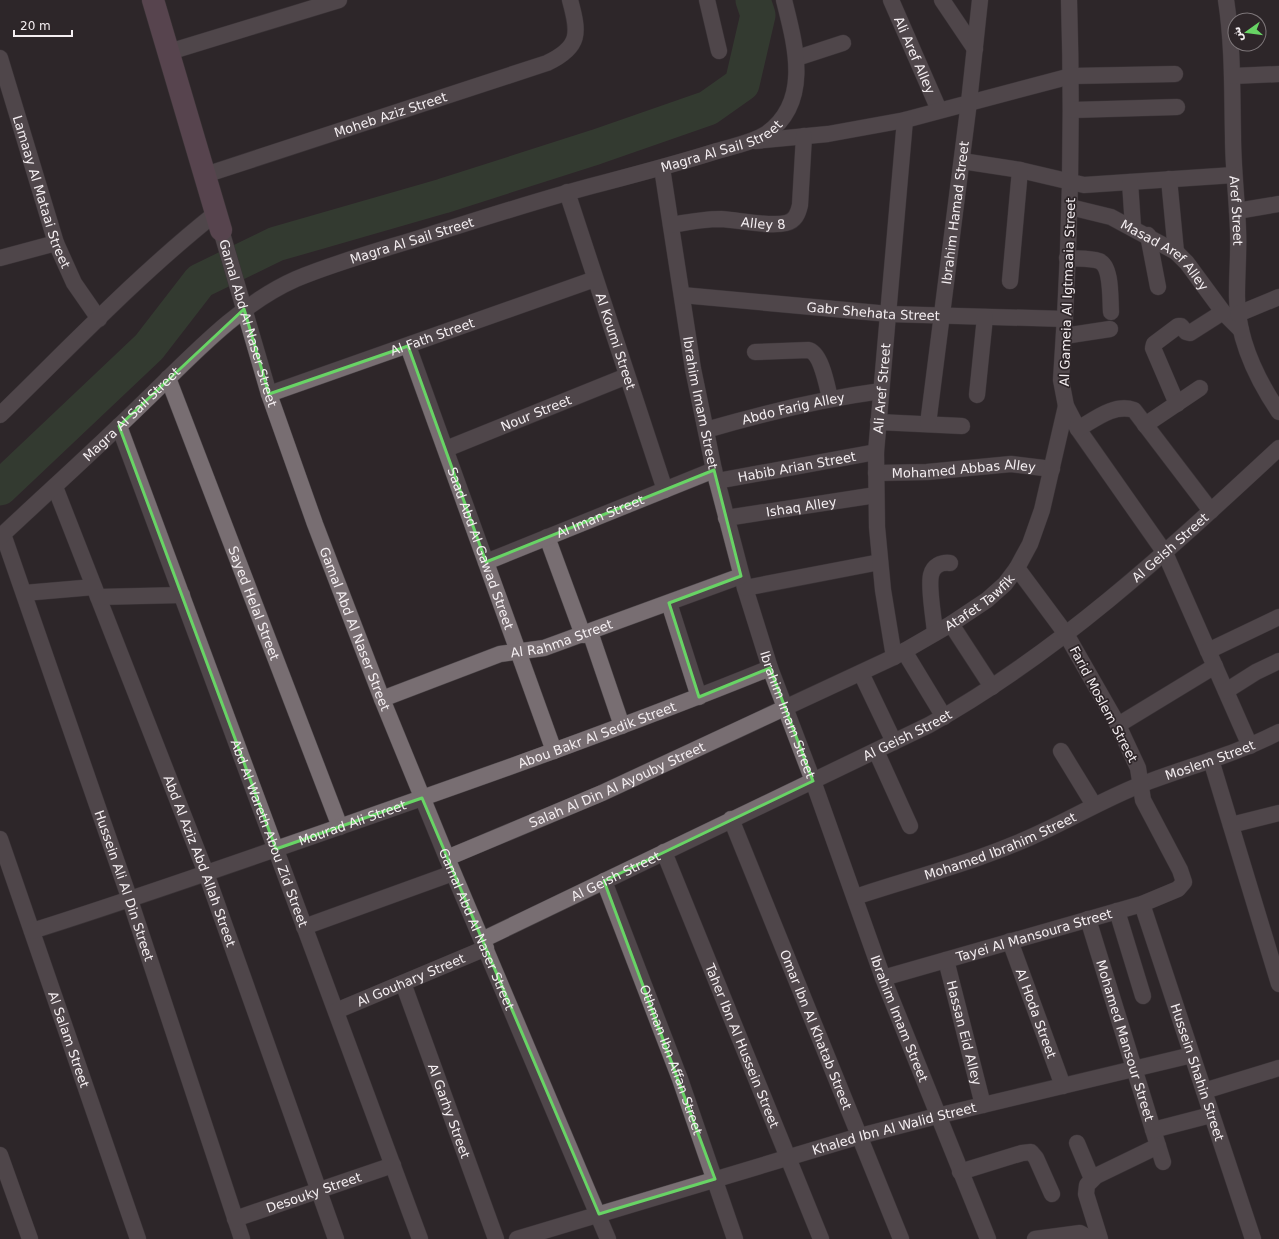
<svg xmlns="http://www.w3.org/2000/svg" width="1279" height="1239" font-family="'DejaVu Sans',Vazirmatn,sans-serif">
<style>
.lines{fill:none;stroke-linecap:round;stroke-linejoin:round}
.river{stroke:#3b5339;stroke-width:35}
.street-casing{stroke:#4b4548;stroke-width:17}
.secondary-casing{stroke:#4b4548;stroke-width:23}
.street{stroke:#786e72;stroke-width:16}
.secondary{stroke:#8b697a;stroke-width:22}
.marked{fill:none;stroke:#68d465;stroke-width:3;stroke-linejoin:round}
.labels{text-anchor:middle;stroke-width:3.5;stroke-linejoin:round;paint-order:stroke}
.street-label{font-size:13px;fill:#f4eef1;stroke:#2e2629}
</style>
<rect width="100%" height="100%" fill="#2e2629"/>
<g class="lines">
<path class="river" d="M0 488 149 347 200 281 276 244 443 196 596 147 708 108 742 84 758 15 753 0"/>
<defs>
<g id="street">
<path d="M707 0 719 51"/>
<path id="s1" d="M891 0 939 110"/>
<path d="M942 0 975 49"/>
<path d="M1069 0C1073 127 1070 253 1061 380L1066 406 1078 429 1165 553 1250 746"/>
<path id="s2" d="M1226 0C1233 45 1232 91 1233 136 1233 167 1237 199 1238 230 1239 251 1237 272 1237 293 1236 335 1256 378 1279 412"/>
<path d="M169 52 339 0"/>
<path id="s3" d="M0 58 56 243 74 283 99 319"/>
<path d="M797 58 843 43"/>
<path d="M1233 76 1279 74"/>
<path d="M1072 110 1177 107"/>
<path d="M755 141 828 134 905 120 1071 76 1175 74"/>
<path d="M962 161 1020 170 1084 185 1234 175"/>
<path id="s4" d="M662 168 693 369 714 470 745 588 770 668 813 781 883 978 988 1239"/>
<path id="s5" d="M205 175 547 63C581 47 579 33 570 0"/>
<path d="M1169 179 1176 252"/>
<path d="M1130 182 1133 227"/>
<path id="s6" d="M567 192 665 490"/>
<path id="s7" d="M1070 207 1111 217 1176 252 1187 263 1223 312 1241 330"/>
<path d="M1237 211 1279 204"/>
<path id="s8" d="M671 225C688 222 704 219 721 219 738 220 770 227 786 223 795 221 798 214 800 205L804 136"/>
<path id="s9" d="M221 230 269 394 315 524 382 699 447 858 608 1239"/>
<path d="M1148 235 1158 287"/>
<path d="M0 258 56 243"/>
<path d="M1067 258C1077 259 1090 258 1099 261 1112 266 1110 299 1111 312"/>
<path d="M1010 281 1020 170"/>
<path id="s10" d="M682 295 889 314 1065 319"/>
<path d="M1238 314 1279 297"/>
<path d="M1064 336 1110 329"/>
<path id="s11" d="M408 346 554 751"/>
<path d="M755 352 808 350C821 352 827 386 830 398"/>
<path id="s12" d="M168 378 340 827"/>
<path id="s13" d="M269 394 595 279"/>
<path d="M977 395 985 317"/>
<path d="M1177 404 1153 348 1154 344 1178 326H1181L1186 332 1190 333 1223 312"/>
<path d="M0 415C70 347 139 274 216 213"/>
<path d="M878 422 962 426"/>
<path id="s14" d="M928 424 969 102 980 0"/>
<path d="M1145 425 1200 388"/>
<path id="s15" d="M119 426 420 1239"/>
<path d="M1078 429C1094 420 1114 403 1134 410L1211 511"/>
<path id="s16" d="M706 430C764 413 821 399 881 391"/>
<path id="s17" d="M446 449 627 376"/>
<path id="s18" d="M876 473 927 472 1011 464 1052 469"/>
<path id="s19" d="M717 481 876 452"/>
<path id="s20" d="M55 487 206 873 336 1239"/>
<path id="s21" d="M726 518 876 495"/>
<path id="s22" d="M3 534 130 900 242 1239"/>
<path id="s23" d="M0 537C48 492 97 448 144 402 190 358 237 305 296 279 339 261 385 249 429 235 487 217 544 198 603 183 641 173 679 163 717 151 733 146 752 143 766 134 812 102 795 44 784 0"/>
<path d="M547 537 583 635"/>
<path id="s24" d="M486 562 714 470"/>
<path d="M745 588 880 562"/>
<path d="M24 593 94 587"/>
<path d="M98 597 182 595"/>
<path d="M669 603 699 697"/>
<path d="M951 624 992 687"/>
<path d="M590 632 622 726"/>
<path d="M935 633C934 618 928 588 931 575 933 566 941 562 950 563"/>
<path d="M904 651 944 717"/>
<path d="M1208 651 1279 617"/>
<path id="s25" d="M894 657 883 590 877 527 876 452 905 120"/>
<path d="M861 673 894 742"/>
<path d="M1226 691 1256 672 1279 661"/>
<path id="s26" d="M382 699 500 654 544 648 741 576"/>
<path d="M1118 725 1215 666"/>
<path d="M876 751 910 826"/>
<path d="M1061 751 1094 805"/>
<path d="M1211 760 1279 984"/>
<path id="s27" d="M731 819 901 1239"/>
<path d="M1231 825 1279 813"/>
<path id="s28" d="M0 839 138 1239"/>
<path id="s29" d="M664 852 821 1239"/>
<path id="s30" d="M447 858 602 793 894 657 951 624 987 600 1005 584 1017 568 1030 544 1042 510 1066 406"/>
<path id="s31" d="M604 881 680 1079 735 1239"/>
<path id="s32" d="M855 897C918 876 984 860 1044 831 1076 816 1107 798 1140 785 1186 767 1235 755 1279 732"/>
<path id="s33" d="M1142 904 1253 1239"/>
<path d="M1117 911 1143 996"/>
<path id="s34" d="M1088 919 1163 1162"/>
<path d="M304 927 453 873"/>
<path id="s35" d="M32 931C137 898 241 861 345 825 488 775 630 725 770 668"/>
<path id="s36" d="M482 940 929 725C1060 652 1170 549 1279 448"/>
<path id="s37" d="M1010 941 1063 1086"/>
<path id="s38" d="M946 960 983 1105"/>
<path id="s39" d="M883 978 1142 904 1178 889 1184 882 1180 870 1143 800 1138 768 1118 725 1066 634 1017 568"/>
<path id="s40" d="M403 983 496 1239"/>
<path id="s41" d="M336 1011 486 948"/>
<path d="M1204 1091 1279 1068"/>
<path d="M1153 1130 1211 1115"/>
<path d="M1077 1143 1092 1179"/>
<path d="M0 1155 30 1239"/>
<path d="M960 1172 1022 1153 1031 1152 1036 1158 1052 1194"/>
<path id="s42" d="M235 1219 393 1165"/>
<path id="s43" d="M517 1239 860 1136 937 1116 1192 1055"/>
<path d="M1035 1239 1080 1233 1091 1239"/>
<path d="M1100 1239 1086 1194 1087 1185 1096 1176 1158 1146"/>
</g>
<path id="secondary" d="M153 0 221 230"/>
</defs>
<use href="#street" class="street-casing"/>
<use href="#secondary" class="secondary-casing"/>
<use href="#street" class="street"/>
<use href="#secondary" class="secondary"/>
</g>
<path d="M0 0H1279V1239H0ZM244 309 269 394 408 346 486 562 714 470 741 576 669 603 699 697 770 668 813 781 604 881 715 1179 599 1214 422 798 276 849 119 426Z" fill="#2e2629" fill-opacity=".55" fill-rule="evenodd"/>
<path class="marked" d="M244 309 269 394 408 346 486 562 714 470 741 576 669 603 699 697 770 668 813 781 604 881 715 1179 599 1214 422 798 276 849 119 426Z"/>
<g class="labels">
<g class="street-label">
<text dy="5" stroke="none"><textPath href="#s1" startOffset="60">Ali Aref Alley</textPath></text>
<text dy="5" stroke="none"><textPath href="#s5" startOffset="195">Moheb Aziz Street</textPath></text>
<text dy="5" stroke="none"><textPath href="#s23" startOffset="840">Magra Al Sail Street</textPath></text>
<text dy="5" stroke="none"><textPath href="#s3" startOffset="140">Lamaay Al Mataai Street</textPath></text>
<text dy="5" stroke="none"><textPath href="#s2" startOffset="211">Aref Street</textPath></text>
<text dy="5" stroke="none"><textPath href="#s14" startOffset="213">Ibrahim Hamad Street</textPath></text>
<text dy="5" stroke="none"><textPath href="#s8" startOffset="93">Alley 8</textPath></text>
<text dy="5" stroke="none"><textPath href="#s23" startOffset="516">Magra Al Sail Street</textPath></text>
<text dy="5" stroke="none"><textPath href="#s7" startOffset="109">Masad Aref Alley</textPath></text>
<text transform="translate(1067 292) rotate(-88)" y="5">Al Gameia Al Igtmaaia Street</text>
<text dy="5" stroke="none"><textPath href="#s10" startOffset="192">Gabr Shehata Street</textPath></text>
<text dy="5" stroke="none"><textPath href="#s9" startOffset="97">Gamal Abd Al Naser Street</textPath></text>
<text dy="5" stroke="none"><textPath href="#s13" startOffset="173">Al Fath Street</textPath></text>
<text dy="5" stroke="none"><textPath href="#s6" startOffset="157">Al Koumi Street</textPath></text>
<text dy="5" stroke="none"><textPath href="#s25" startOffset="270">Ali Aref Street</textPath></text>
<text dy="5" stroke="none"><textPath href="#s4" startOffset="238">Ibrahim Imam Street</textPath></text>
<text dy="5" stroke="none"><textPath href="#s16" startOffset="90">Abdo Farig Alley</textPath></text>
<text dy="5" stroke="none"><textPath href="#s17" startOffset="97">Nour Street</textPath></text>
<text dy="5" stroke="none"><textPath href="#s23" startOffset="180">Magra Al Sail Street</textPath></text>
<text dy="5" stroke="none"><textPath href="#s19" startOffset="81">Habib Arian Street</textPath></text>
<text dy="5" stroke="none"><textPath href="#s18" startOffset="88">Mohamed Abbas Alley</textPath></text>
<text dy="5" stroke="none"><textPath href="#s21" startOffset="76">Ishaq Alley</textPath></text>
<text dy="5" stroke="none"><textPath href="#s24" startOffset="123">Al Iman Street</textPath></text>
<text dy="5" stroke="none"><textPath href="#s36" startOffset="796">Al Geish Street</textPath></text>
<text dy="5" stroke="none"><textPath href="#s11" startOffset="215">Saad Abd Al Gawad Street</textPath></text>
<text dy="5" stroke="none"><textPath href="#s30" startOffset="592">Atafet Tawfik</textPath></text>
<text dy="5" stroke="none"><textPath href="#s12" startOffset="241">Sayed Helal Street</textPath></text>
<text dy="5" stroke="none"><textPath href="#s9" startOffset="421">Gamal Abd Al Naser Street</textPath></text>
<text dy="5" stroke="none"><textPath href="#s26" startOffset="190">Al Rahma Street</textPath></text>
<text transform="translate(1104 704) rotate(62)" y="5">Farid Moslem Street</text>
<text dy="5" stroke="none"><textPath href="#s4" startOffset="562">Ibrahim Imam Street</textPath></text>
<text dy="5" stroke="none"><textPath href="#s35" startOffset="598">Abou Bakr Al Sedik Street</textPath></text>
<text dy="5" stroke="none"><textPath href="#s36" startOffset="472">Al Geish Street</textPath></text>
<text dy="5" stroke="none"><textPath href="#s32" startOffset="381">Moslem Street</textPath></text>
<text dy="5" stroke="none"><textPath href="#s30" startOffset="185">Salah Al Din Al Ayouby Street</textPath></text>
<text dy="5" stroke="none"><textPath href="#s35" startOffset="338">Mourad Ali Street</textPath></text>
<text dy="5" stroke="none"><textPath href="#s15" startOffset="434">Abd Al Wareth Abou Zid Street</textPath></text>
<text dy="5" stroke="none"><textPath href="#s32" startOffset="154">Mohamed Ibrahim Street</textPath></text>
<text dy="5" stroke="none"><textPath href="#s20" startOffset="401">Abd Al Aziz Abd Allah Street</textPath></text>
<text dy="5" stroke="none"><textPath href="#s36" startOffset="148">Al Geish Street</textPath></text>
<text dy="5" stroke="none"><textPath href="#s22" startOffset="372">Hussein Ali Al Din Street</textPath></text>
<text dy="5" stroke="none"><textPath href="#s9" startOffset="745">Gamal Abd Al Naser Street</textPath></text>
<text dy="5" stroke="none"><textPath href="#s39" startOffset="157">Tayei Al Mansoura Street</textPath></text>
<text dy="5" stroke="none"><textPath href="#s41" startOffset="81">Al Gouhary Street</textPath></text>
<text dy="5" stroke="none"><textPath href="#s37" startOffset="77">Al Hoda Street</textPath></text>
<text dy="5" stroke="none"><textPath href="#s4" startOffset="886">Ibrahim Imam Street</textPath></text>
<text dy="5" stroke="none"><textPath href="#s27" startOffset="227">Omar Ibn Al Khatab Street</textPath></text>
<text dy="5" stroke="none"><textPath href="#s38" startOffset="75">Hassan Eid Alley</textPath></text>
<text dy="5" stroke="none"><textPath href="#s28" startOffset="212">Al Salam Street</textPath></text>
<text dy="5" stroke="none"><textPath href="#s34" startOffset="127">Mohamed Mansour Street</textPath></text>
<text dy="5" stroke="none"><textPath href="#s29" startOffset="209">Taher Ibn Al Hussein Street</textPath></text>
<text dy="5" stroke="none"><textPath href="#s31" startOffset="191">Othman Ibn Affan Street</textPath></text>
<text dy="5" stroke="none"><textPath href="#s33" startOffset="177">Hussein Shahin Street</textPath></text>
<text dy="5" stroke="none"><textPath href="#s40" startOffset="136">Al Garhy Street</textPath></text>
<text dy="5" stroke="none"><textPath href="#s43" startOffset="393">Khaled Ibn Al Walid Street</textPath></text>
<text dy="5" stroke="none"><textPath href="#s42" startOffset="83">Desouky Street</textPath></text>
</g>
</g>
<g transform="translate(1247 32) rotate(256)"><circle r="19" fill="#2e2629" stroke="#7d7679"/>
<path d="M0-3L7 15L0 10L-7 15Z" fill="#68d465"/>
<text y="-6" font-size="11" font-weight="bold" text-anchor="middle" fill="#f4eef1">ش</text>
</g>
<path d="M14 30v6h58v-6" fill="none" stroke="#f4eef1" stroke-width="2"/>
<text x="20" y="30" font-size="12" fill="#f4eef1" stroke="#2e2629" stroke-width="3" paint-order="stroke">20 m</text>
</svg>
